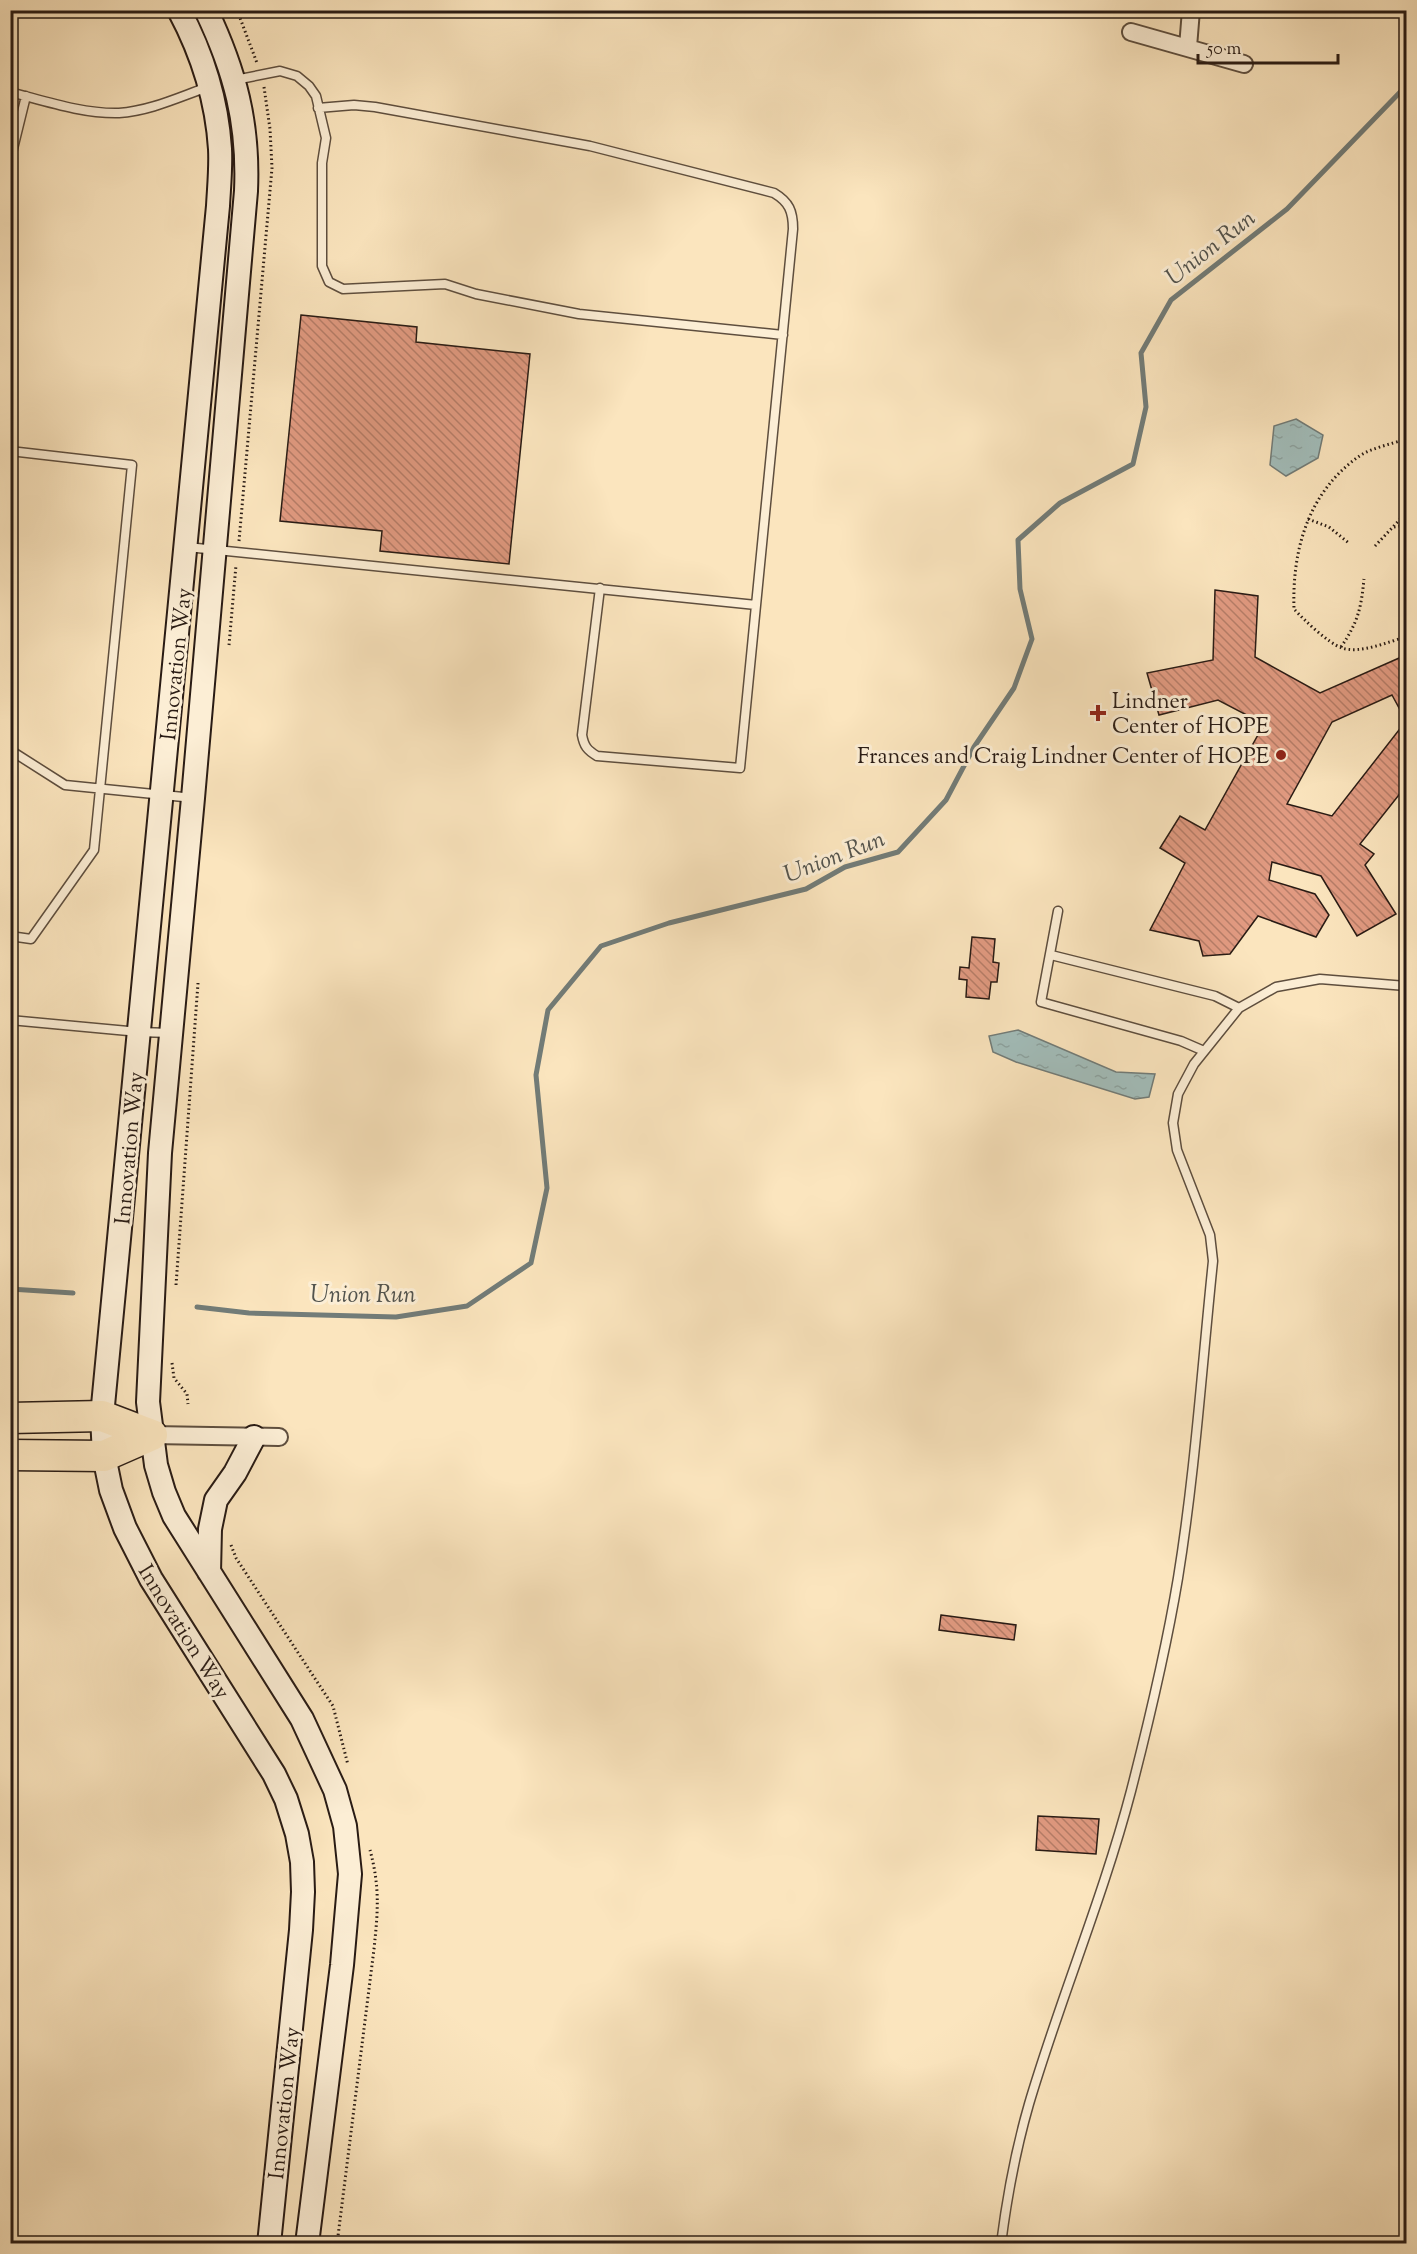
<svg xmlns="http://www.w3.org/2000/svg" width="1417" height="2254" font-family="'Sorts Mill Goudy',serif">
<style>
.water{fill:url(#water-ripples);stroke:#727c78;stroke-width:1.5}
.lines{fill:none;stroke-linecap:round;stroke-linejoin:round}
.stream{stroke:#727c78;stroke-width:5}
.building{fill:url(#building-back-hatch);stroke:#291b14;stroke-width:1.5;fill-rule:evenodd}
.service-casing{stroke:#5e4e3e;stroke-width:11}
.minor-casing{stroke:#5e4e3e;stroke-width:20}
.secondary-casing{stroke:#291b14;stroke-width:26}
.motorway-casing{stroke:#291b14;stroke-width:33}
.path{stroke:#291b14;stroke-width:3;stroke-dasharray:1.5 3;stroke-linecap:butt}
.service{stroke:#fceed5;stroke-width:8}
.minor{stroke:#fceed5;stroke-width:16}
.secondary{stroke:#fceed5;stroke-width:22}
.motorway{stroke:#fbe5be;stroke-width:30}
.poi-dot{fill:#8f2418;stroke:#fceed5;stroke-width:2}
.labels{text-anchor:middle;stroke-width:6;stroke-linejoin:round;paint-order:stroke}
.street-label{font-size:22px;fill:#291b14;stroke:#fceed5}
.poi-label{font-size:22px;fill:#291b14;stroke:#fceed5;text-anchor:start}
.water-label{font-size:24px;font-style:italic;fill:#53544e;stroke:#fceed5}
</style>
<defs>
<pattern id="water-ripples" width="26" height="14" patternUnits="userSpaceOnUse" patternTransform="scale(1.5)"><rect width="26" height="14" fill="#a2bdba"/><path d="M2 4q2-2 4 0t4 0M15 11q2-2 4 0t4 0" fill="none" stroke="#8ca29f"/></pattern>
<pattern id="building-back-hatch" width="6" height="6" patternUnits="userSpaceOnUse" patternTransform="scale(1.5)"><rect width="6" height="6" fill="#e19a81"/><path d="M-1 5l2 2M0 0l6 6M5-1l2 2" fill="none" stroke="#b67d68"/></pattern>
</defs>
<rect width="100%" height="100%" fill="#fbe5be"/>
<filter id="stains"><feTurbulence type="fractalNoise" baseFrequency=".00333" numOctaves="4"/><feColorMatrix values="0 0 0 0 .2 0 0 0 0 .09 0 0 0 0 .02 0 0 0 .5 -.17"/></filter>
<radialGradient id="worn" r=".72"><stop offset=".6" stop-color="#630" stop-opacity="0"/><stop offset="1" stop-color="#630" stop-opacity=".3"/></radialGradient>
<path class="water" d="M1296 419 1323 435 1318 458 1286 476 1270 465 1274 426Z
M1018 1030 1116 1072 1155 1074 1149 1097 1135 1099 1016 1062 993 1052 989 1036Z"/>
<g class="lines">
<path class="stream" d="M10 1289 73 1293
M197 1307 249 1313 396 1317 467 1306 531 1263 547 1188 536 1075 548 1010 601 946 669 923 806 889 845 867 898 852 946 800 974 747 1014 688 1032 639 1020 589 1018 540 1060 503 1133 464 1146 407 1141 353 1171 300 1287 209 1406 86"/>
</g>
<path class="building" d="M301 315 417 327 416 342 530 354 509 564 380 551 382 531 280 521Z
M1215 590 1258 596 1255 657 1320 693 1406 655V786L1360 844 1374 854 1365 865 1396 914 1357 936 1321 876 1272 862 1269 880 1315 894 1329 915 1316 937 1258 916 1230 954 1203 956 1199 941 1150 930 1185 863 1160 848 1180 816 1205 830 1264 724 1218 700 1159 715 1147 673 1213 660ZM1392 695 1406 721 1332 816 1287 804 1332 722Z
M972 937 995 939 993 962 999 963 997 982H991L989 999 966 997 967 980 959 979 960 967 969 968Z
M941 1615 1016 1625 1014 1640 939 1630Z
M1038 1816 1099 1819 1096 1854 1036 1850Z"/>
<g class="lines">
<defs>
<path id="service" d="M235 80 280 71 297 76 309 86 316 96 326 138 322 163V266L329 282 343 289 445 284 476 294 579 314 783 335
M10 92C45 101 83 114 119 113 150 111 179 97 208 87
M318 108 354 105 375 107 590 146 774 193C789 202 793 211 793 229L740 768 597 756C587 750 584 746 582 735L600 588
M10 161 26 96
M10 451 132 465 94 850 31 939 10 936
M187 547 756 605
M10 750 65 785 193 798
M1058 911 1041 1002 1181 1041 1204 1051
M1051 955 1215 996 1239 1008
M10 1020 139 1032 170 1033
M1001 2244C1007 2197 1016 2149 1029 2104 1060 1999 1103 1898 1131 1791 1149 1721 1166 1650 1178 1578 1195 1473 1202 1366 1213 1261L1210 1235 1177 1150 1173 1123 1178 1094 1194 1064 1239 1008 1276 987 1320 979 1406 986"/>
<path id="minor" d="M1131 32 1244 64
M1188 47 1191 10
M152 1435 279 1437"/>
<path id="secondary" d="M179 10C202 53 217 101 220 149 221 168 219 187 218 206L102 1416 104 1456 111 1490 125 1528 151 1579 274 1774 286 1799 297 1834 302 1862 303 1892 301 1930 269 2244
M206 10C235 71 249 123 246 191L193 798 160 1153 148 1402 156 1465 164 1492 174 1516 302 1719 335 1790 345 1826 350 1874 342 1965 307 2244
M209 1572 210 1529 216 1500 235 1473 254 1437"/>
<path id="motorway" d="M10 1418 102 1416 152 1435
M10 1455 104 1456 152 1435"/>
</defs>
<use href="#service" class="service-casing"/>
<use href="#minor" class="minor-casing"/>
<use href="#secondary" class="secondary-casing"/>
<use href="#motorway" class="motorway-casing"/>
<path class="path" d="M237 10 257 63
M1406 439C1392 444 1370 448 1358 457 1308 493 1292 550 1294 609 1304 620 1328 643 1342 648 1361 654 1387 642 1406 637
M1308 519 1329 527 1350 544
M1394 527 1406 525
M239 541 272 168 270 129 264 87
M1375 546 1406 513
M229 645 236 565
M1341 647C1358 622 1361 609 1364 579
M176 1285 198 983
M172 1363 174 1378 187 1394 188 1404
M231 1545 236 1558 333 1706 348 1765
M337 2244 374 1949C378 1911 380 1887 370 1850"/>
<use href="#service" class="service"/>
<use href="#minor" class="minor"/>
<use href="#secondary" class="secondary"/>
<use href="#motorway" class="motorway"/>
</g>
<g class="poi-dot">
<path d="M1095 704h6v6h6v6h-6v6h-6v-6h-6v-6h6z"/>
<circle cx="1281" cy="755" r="6"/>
</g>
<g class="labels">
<g class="street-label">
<text transform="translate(175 664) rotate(-84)" y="8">Innovation Way</text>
<text transform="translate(128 1148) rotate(-85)" y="8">Innovation Way</text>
<text transform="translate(185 1631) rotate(58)" y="8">Innovation Way</text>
<text transform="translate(283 2103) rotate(-84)" y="8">Innovation Way</text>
</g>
<g class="poi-label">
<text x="1112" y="708">Lindner<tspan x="1112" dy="25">Center of HOPE</tspan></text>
<text x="1269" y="763" text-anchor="end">Frances and Craig Lindner Center of HOPE</text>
</g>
<g class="water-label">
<text transform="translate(1210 247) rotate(-38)" y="8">Union Run</text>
<text transform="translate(834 856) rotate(-21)" y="8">Union Run</text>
<text x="363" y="1302">Union Run</text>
</g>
</g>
<rect width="1417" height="2254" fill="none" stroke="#fbe5be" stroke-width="36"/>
<rect x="12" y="12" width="1393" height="2230" fill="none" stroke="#291b14" stroke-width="3"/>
<rect x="18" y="18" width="1381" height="2218" fill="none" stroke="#291b14" stroke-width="1.5"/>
<path d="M1198 54v9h140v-9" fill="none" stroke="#291b14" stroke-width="3"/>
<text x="1207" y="54" font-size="18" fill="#291b14" stroke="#fceed5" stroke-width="4.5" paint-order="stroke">50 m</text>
<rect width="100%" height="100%" filter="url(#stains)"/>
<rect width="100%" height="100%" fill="url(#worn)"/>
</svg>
